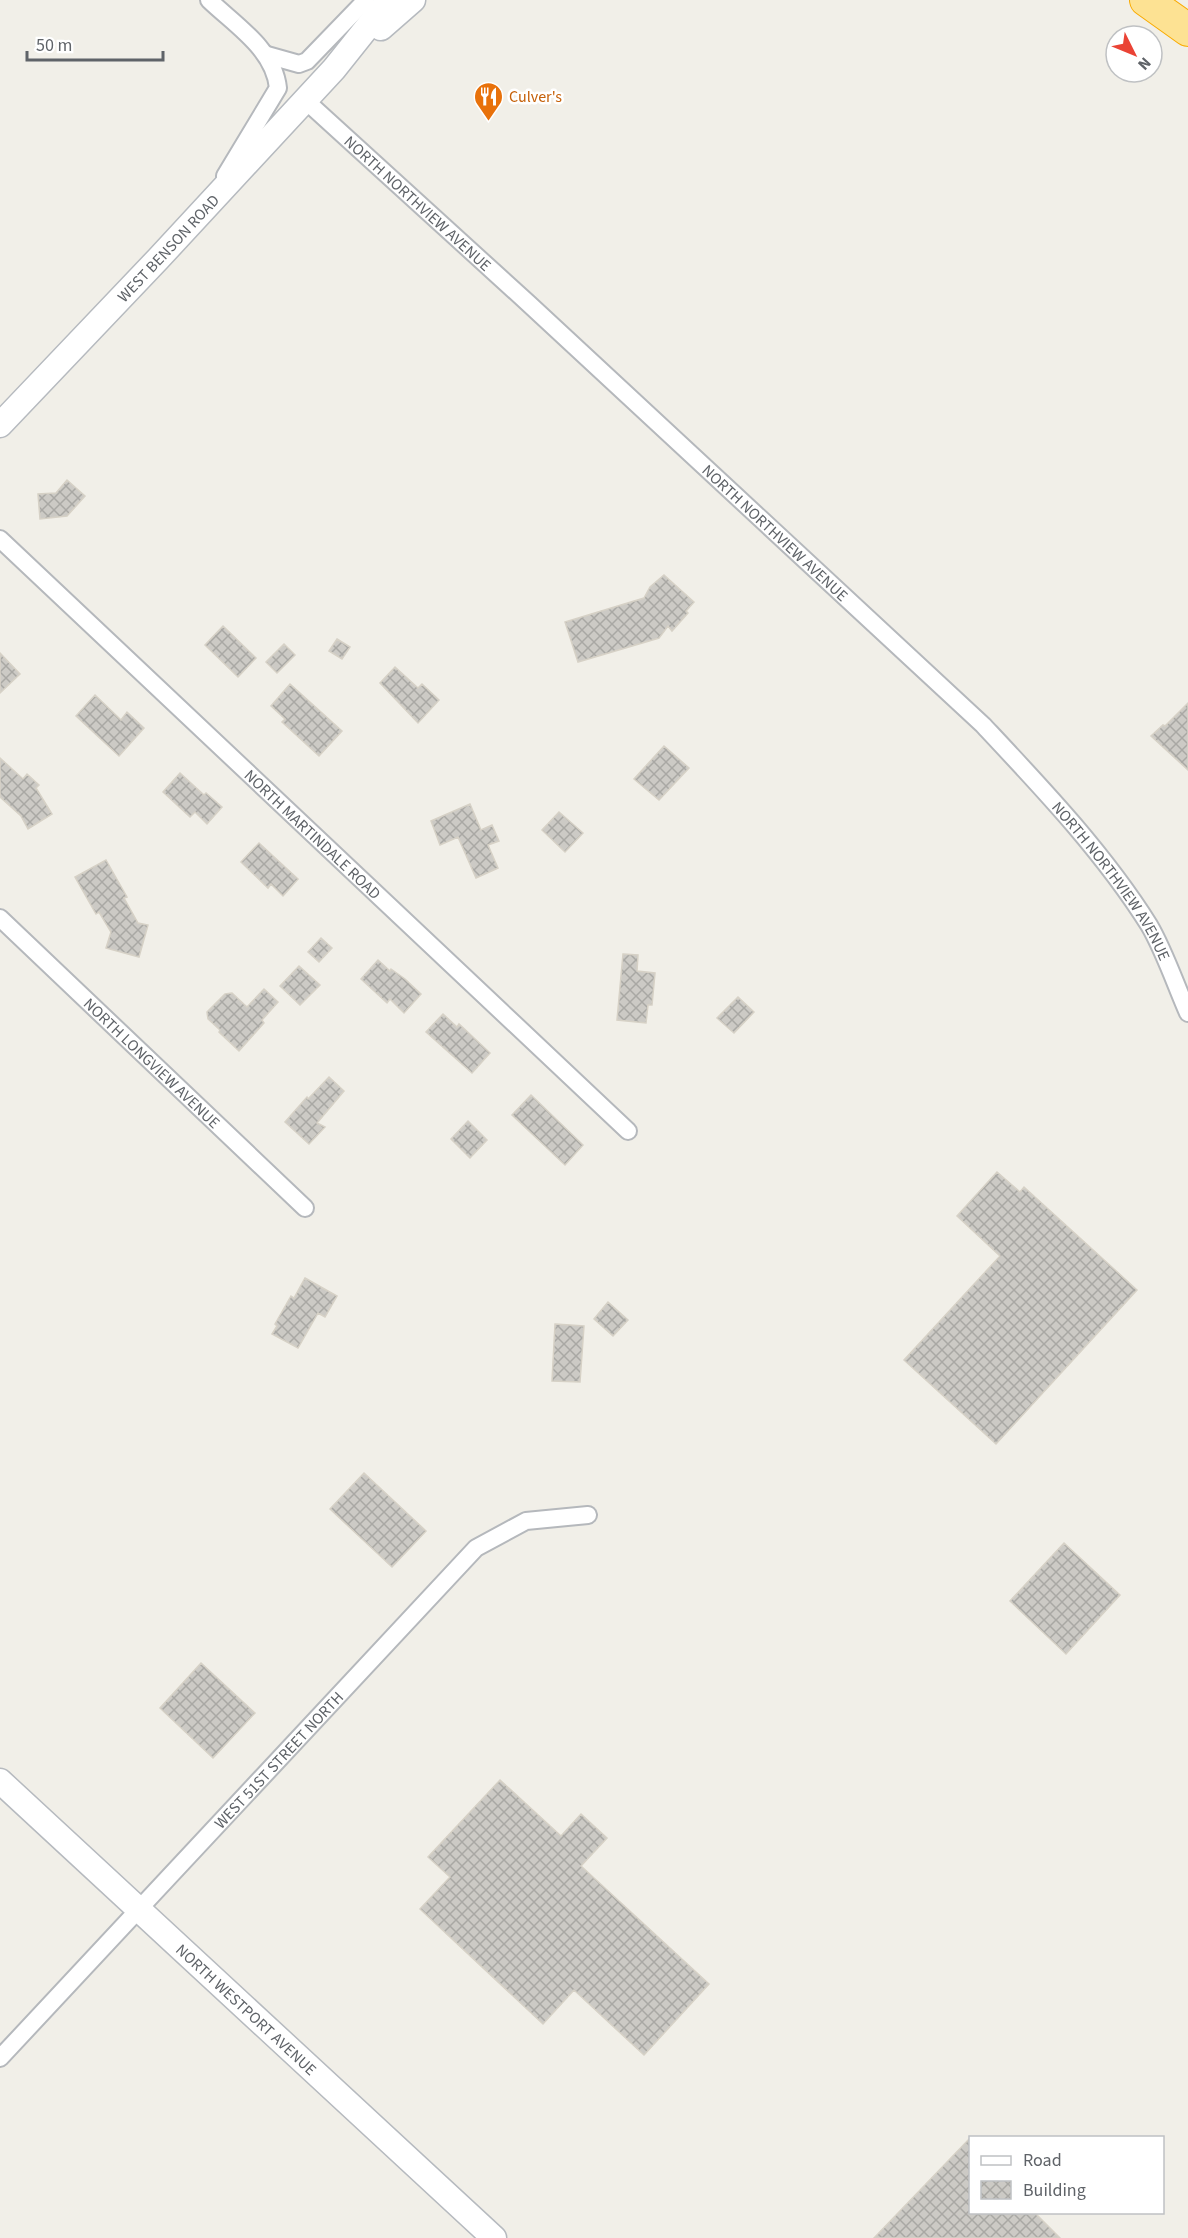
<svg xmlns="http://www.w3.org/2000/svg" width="1188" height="2238" font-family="'Source Sans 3',sans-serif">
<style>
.building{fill:url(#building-cross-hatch);stroke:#d6d1c6;stroke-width:1.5}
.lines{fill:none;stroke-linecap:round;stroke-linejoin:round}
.minor-casing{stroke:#b5b8bc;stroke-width:20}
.secondary-casing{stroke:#b6babf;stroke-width:27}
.motorway-casing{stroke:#f9ab00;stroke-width:34}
.minor{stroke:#fff;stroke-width:16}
.secondary{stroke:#fff;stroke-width:24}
.motorway{stroke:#fde293;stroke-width:32}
.labels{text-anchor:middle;stroke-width:5;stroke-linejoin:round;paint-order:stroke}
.food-label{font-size:16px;fill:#c56008;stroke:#fff;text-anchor:start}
.street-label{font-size:16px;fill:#5f6368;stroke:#fff}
</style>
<defs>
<pattern id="building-cross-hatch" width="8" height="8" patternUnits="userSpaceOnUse" patternTransform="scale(1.5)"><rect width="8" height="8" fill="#cccac5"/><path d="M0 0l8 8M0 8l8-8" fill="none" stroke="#a9a8a4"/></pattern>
</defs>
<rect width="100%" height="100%" fill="#f1efe8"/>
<path class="building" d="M67 480 85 496 67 516 40 519 38 494 56 493Z
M664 575 694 602 686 611 688 613 672 631 668 626 659 638 578 662 565 622 644 598 650 587Z
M223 626 256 658 238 677 205 645Z
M337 639 350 647 342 659 329 651Z
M284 644 295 655 277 673 266 662Z
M0 653 20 674 0 693Z
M395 667 418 688 422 684 439 700 418 723 380 683Z
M290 684 342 731 319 756 282 722 285 719 271 706Z
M95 695 121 720 127 712 144 728 119 756 76 716Z
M1188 703V770L1151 736 1163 725 1165 726Z
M664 746 689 768 659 800 634 779Z
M0 758 23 779 27 774 39 785 36 788 52 814 28 829 21 816 0 797Z
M180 773 204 795 206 793 222 807 207 824 195 812 190 817 163 792Z
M470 804 481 830 492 825 499 841 488 845 498 868 476 878 458 837 440 845 431 821Z
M559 812 583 833 565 852 542 830Z
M259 843 298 879 283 896 271 884 268 888 241 862Z
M106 860 127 897 124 898 138 923 148 925 139 957 106 948 111 932 99 912 96 914 75 877Z
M321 938 332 948 319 962 308 952Z
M623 954 638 955 637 971 655 973 652 1005H648L646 1023 617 1020Z
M378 960 390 971 391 969 405 979 421 994 404 1013 390 999 387 1003 361 979Z
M299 966 320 985 300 1005 280 986Z
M264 989 278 1002 262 1020 264 1023 239 1051 219 1032 220 1030 208 1019 207 1012 225 994 232 993 247 1007Z
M738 997 754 1012 734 1033 717 1018Z
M443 1014 457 1027 459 1024 490 1053 472 1073 426 1032Z
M329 1077 344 1091 317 1123 325 1127 309 1144 285 1122 307 1097 308 1099Z
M531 1095 583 1145 565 1165 512 1115Z
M468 1121 487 1140 470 1158 451 1139Z
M997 1172 1020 1192 1024 1187 1137 1290 996 1444 904 1360 1000 1256 957 1216Z
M305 1278 337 1296 325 1317 318 1313 298 1348 272 1334 277 1326 275 1324 291 1296 294 1298Z
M608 1302 628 1320 613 1336 594 1319Z
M555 1324 584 1326 580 1382 552 1381Z
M364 1473 426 1531 392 1567 330 1509Z
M1064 1543 1120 1595 1066 1654 1010 1601Z
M201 1663 255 1713 213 1758 160 1708Z
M500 1780 561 1836 581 1814 607 1838 581 1866 709 1984 644 2055 574 1990 543 2024 420 1909 450 1877 428 1857Z
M970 2138V2212H1034L1060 2238H874Z"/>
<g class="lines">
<defs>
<g id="minor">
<path d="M209 0C235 25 274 49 278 88L225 176"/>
<path d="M267 55 299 64 307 61 366 0"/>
<path id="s1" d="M305 100 528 303 983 725C1042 788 1103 852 1149 925 1164 950 1176 986 1188 1013"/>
<path id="s2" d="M0 539 628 1131"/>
<path id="s3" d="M0 918 305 1208"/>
<path id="s4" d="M0 2058 476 1548 526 1521 588 1515"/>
</g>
<g id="secondary">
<path d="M381 28 413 0"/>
<path id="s5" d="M0 425 158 259 334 69 389 0"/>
<path id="s6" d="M0 1781 494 2238"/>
</g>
<path id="motorway" d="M1146 0 1188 30"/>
</defs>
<use href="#minor" class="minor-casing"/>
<use href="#secondary" class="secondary-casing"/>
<use href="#motorway" class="motorway-casing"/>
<use href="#minor" class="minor"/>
<use href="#secondary" class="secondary"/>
<use href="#motorway" class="motorway"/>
</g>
<defs>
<symbol id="restaurant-pin" viewBox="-11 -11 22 30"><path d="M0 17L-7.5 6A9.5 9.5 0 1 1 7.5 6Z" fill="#e8710a" stroke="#fff"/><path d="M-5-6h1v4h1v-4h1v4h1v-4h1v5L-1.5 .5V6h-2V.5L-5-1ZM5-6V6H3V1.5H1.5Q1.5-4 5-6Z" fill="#fff"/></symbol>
</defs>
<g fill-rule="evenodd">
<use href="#restaurant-pin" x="472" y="80" width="33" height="45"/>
</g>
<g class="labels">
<g class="food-label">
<text x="509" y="102">Culver's</text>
</g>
<g class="street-label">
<text dy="6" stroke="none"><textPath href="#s1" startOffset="153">NORTH NORTHVIEW AVENUE</textPath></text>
<text dy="6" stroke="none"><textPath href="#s5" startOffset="244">WEST BENSON ROAD</textPath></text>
<text dy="6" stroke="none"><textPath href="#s1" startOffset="639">NORTH NORTHVIEW AVENUE</textPath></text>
<text dy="6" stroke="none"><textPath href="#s2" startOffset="430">NORTH MARTINDALE ROAD</textPath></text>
<text dy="6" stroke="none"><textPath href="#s1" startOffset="1125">NORTH NORTHVIEW AVENUE</textPath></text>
<text dy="6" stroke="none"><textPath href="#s3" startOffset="210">NORTH LONGVIEW AVENUE</textPath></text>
<text dy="6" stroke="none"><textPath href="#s4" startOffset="408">WEST 51ST STREET NORTH</textPath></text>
<text dy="6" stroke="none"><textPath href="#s6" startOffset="336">NORTH WESTPORT AVENUE</textPath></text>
</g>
</g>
<rect x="969" y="2136" width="195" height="78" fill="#ffffff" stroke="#bfc1c3" stroke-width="1.5"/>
<rect x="981" y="2156" width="30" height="9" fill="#ffffff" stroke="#bfc1c3" stroke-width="1.5"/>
<text x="1023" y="2166" font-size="18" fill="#5f6368">Road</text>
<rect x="981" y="2181" width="30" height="18" fill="url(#building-cross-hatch)" stroke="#bfc1c3" stroke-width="1.5"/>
<text x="1023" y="2196" font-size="18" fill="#5f6368">Building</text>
<g transform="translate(1134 54) rotate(133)"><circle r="28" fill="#ffffff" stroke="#bfc1c3" stroke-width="1.5"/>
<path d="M0-4.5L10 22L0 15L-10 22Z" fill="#ea4335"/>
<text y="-9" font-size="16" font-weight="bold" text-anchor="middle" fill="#5f6368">N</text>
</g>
<path d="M27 51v9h136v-9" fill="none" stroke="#5f6368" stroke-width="3"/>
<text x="36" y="51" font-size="18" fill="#5f6368" stroke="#ffffff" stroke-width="4.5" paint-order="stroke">50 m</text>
</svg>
